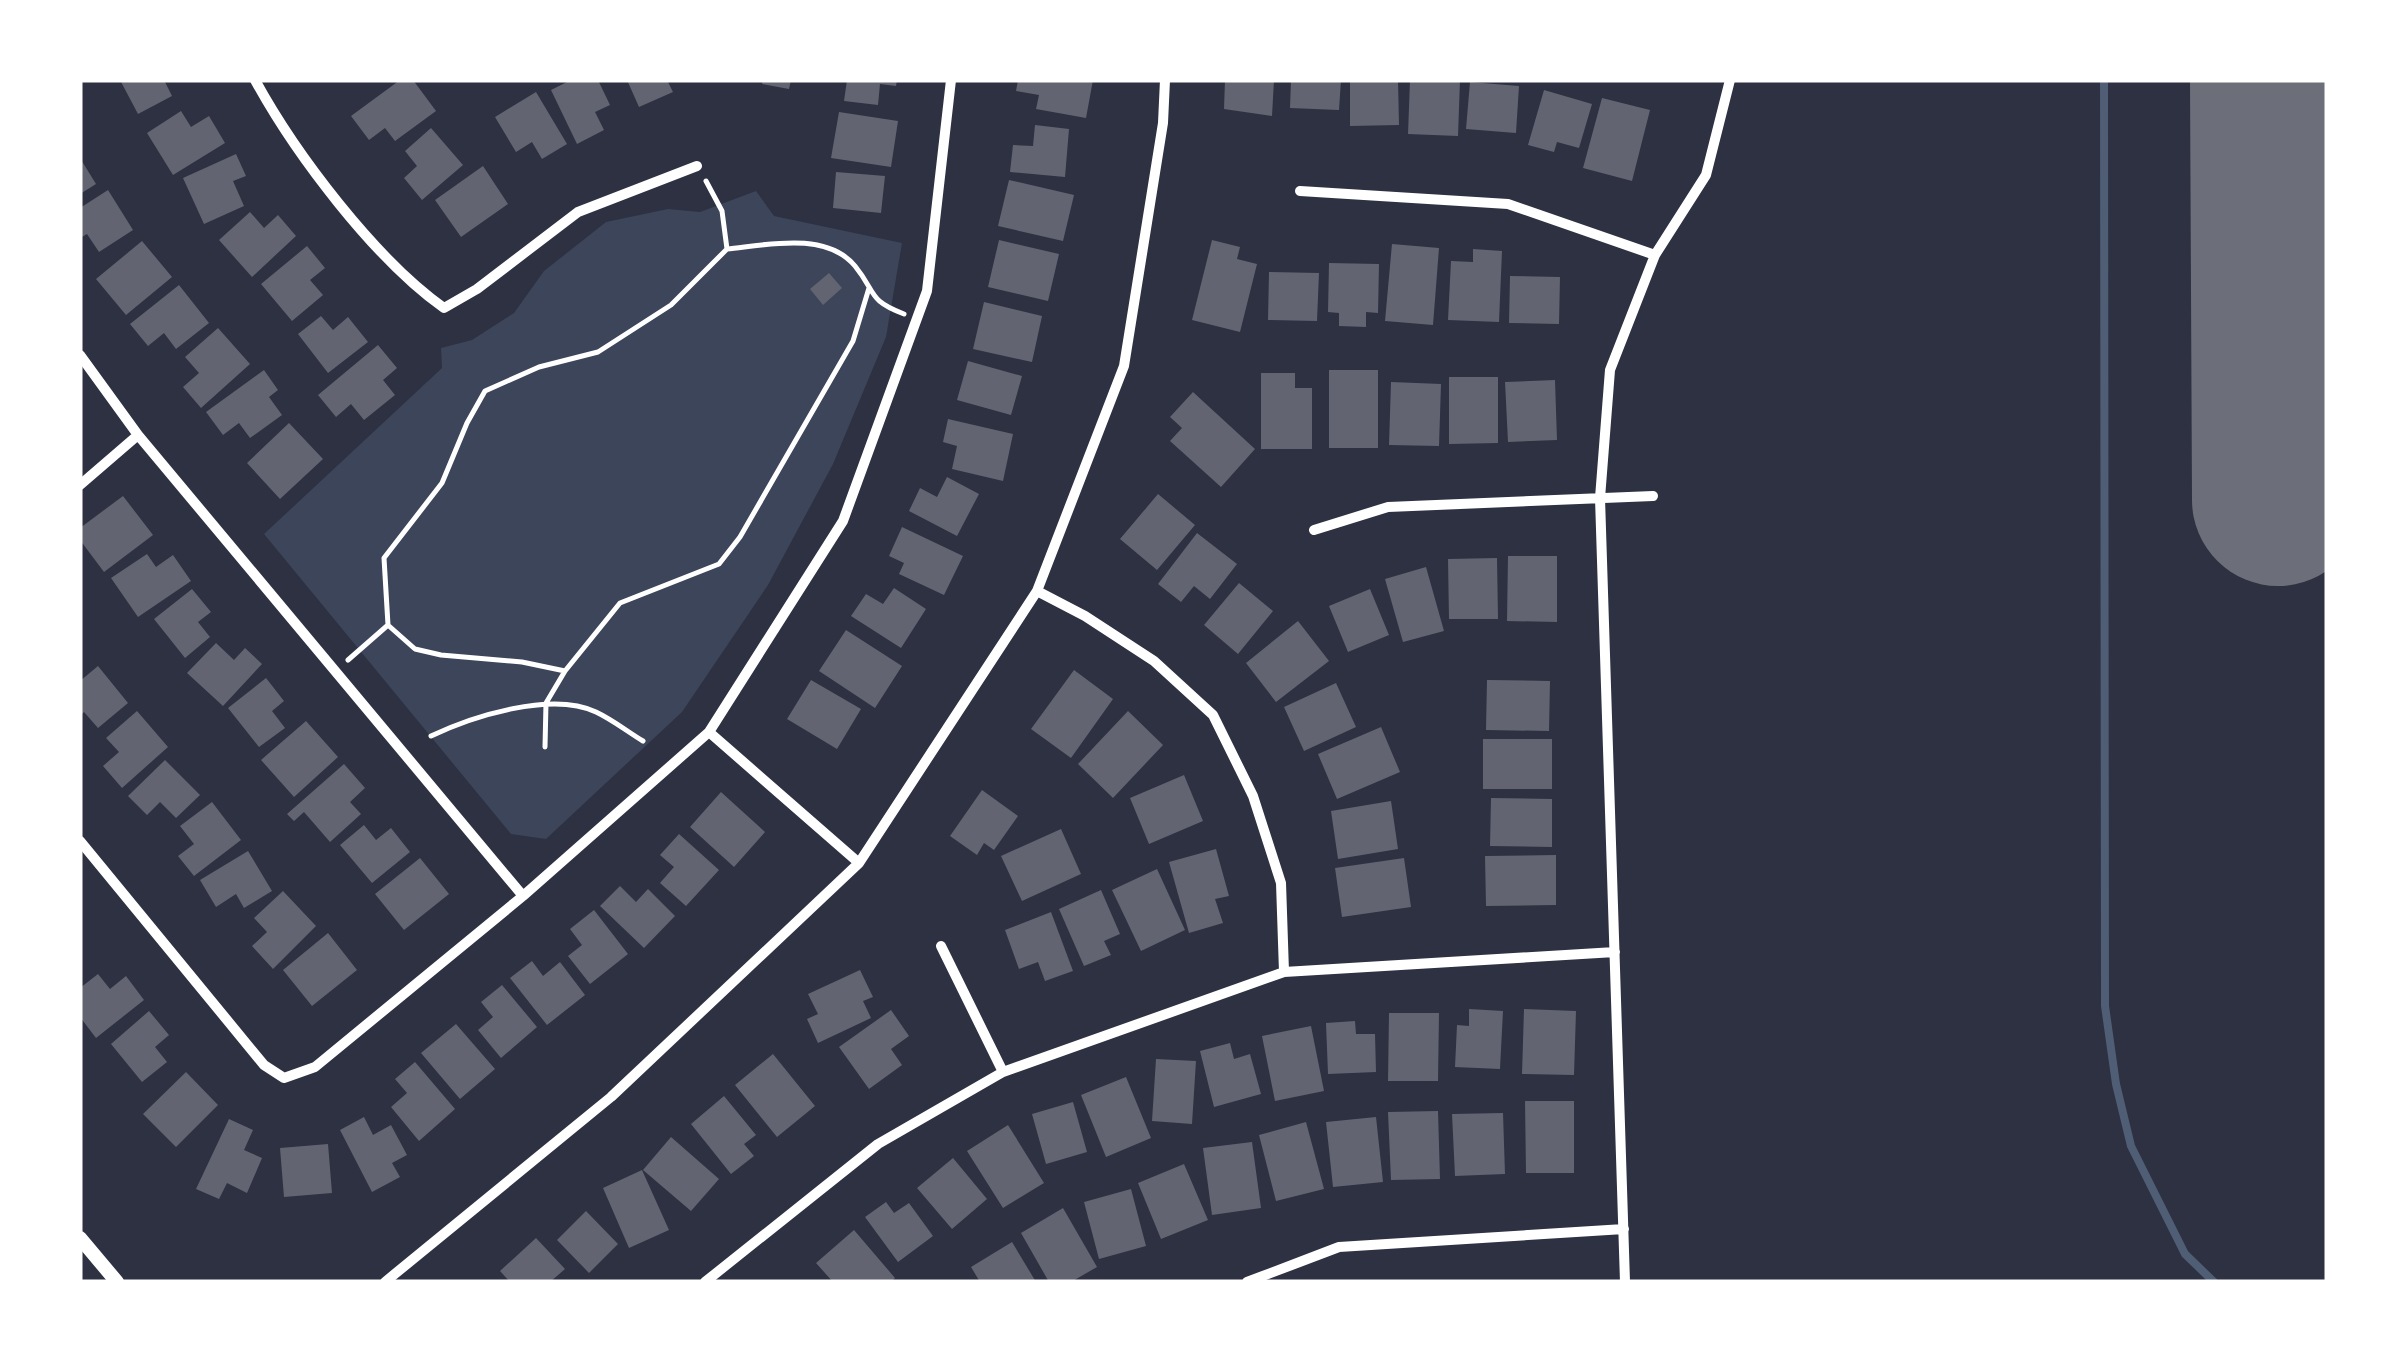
<svg xmlns="http://www.w3.org/2000/svg" width="2407" height="1362" font-family="Quicksand,sans-serif">
<style>
.green{fill:#3c4559}
.lines{fill:none;stroke-linecap:round;stroke-linejoin:round}
.stream{stroke:#4f5d75;stroke-width:8}
.taxiway{stroke:#6c6f7a;stroke-width:70}
.runway{stroke:#6c6f7a;stroke-width:172}
.building{fill:#626471}
.path{stroke:#fff;stroke-width:5}
.minor{stroke:#fff;stroke-width:10}
.tertiary{stroke:#fff;stroke-width:14}
</style>
<rect width="100%" height="100%" fill="#2d3142"/>
<path class="green" d="M756 191 774 216 902 243 886 337 833 464 768 585 682 712 546 839 511 834 264 534 442 368 441 348 472 340 514 313 544 271 606 222 668 209 700 212Z"/>
<g class="lines">
<path class="stream" d="M2104 80 2105 1006 2116 1084 2131 1146 2185 1254 2214 1282"/>
<path class="taxiway" d="M2276 181 2317 196 2327 190"/>
<path class="runway" d="M2276 80 2278 500"/>
</g>
<path class="building" d="M120 80H164L172 96 138 114Z
M400 80H413L436 111 395 141 385 128 369 140 351 116Z
M571 80H598L610 105 595 112 604 130 577 144 551 90Z
M627 80H667L673 92 639 107Z
M763 80H791L789 89 762 84Z
M847 80H897L896 86 880 84 878 105 844 101Z
M1018 80H1093L1086 118 1036 109 1039 95 1016 91Z
M1225 80H1274L1272 116 1224 109Z
M1291 80H1341L1339 110 1290 108Z
M1350 80H1398L1399 125 1350 126Z
M1410 80H1460L1458 136 1408 134Z
M1470 82 1519 86 1516 133 1466 129Z
M1544 90 1592 104 1579 148 1557 142 1554 152 1528 145Z
M536 92 567 144 542 159 532 142 516 152 495 117Z
M1602 98 1650 110 1632 181 1583 168Z
M181 111 191 127 209 116 225 143 173 175 147 133Z
M839 112 898 121 891 167 831 158Z
M1035 125 1069 129 1065 177 1010 172 1013 145 1033 146Z
M431 128 463 165 422 200 404 178 417 166 405 151Z
M236 154 246 176 233 181 244 206 204 224 183 178Z
M80 158 96 184 80 194Z
M483 166 508 204 461 237 435 200Z
M836 172 885 176 881 213 833 208Z
M1009 180 1074 195 1063 241 998 226Z
M108 190 133 230 99 252 87 234 80 238V208Z
M250 212 264 228 278 215 296 236 252 277 219 240Z
M999 240 1059 254 1048 301 988 287Z
M1212 240 1240 247 1237 259 1257 264 1240 332 1192 320Z
M142 241 172 277 126 315 96 279Z
M1392 244 1439 248 1433 325 1385 321Z
M307 246 325 268 310 280 323 295 292 321 261 284Z
M1473 249 1502 251 1499 322 1448 320 1451 261 1473 262Z
M1329 263 1379 264 1378 313 1366 312V327L1339 326V313L1328 312Z
M1269 272 1319 273 1317 321 1268 320Z
M829 273 842 288 823 305 810 289Z
M1510 276 1560 277 1559 324 1509 323Z
M179 285 209 323 176 349 164 333 148 346 130 324Z
M984 302 1042 316 1032 362 973 349Z
M321 316 333 330 348 317 368 342 328 373 298 334Z
M218 328 250 364 201 408 183 387 199 373 185 357Z
M378 345 397 368 383 380 395 395 364 420 351 404 336 417 318 395Z
M968 361 1022 376 1011 415 957 400Z
M264 370 278 390 269 397 282 415 250 438 239 423 223 435 206 412Z
M1329 370H1378V448H1329Z
M1261 373H1295V388H1312V449H1261Z
M1449 377H1498V443L1449 444Z
M1555 380 1557 440 1508 442 1505 382Z
M1391 382 1441 384 1439 446 1389 445Z
M1193 392 1255 449 1221 487 1170 441 1182 428 1170 417Z
M948 419 1013 434 1003 481 952 469 957 446 943 442Z
M289 423 323 459 280 499 247 463Z
M947 477 979 494 957 536 909 511 920 488 937 497Z
M1158 494 1195 525 1157 570 1120 539Z
M123 496 153 535 104 572 80 540V528Z
M902 527 963 556 944 595 899 574 904 563 889 556Z
M1197 533 1237 564 1210 599 1194 586 1181 602 1158 584Z
M147 554 156 567 173 555 191 581 138 617 111 578Z
M1508 556H1557V622L1507 621Z
M1497 558 1498 619H1449L1448 559Z
M1426 567 1444 631 1403 642 1385 579Z
M1239 583 1273 611 1238 654 1204 625Z
M894 588 926 609 901 648 851 616 866 594 883 604Z
M192 589 211 612 198 622 210 637 185 658 154 619Z
M1370 589 1389 635 1348 652 1329 606Z
M1298 621 1329 661 1276 702 1246 663Z
M846 630 902 666 875 708 819 671Z
M216 643 234 660 245 648 262 664 223 706 187 673Z
M98 666 128 703 98 728 84 712 80 716V681Z
M1074 670 1113 699 1071 758 1031 729Z
M266 678 284 701 272 711 285 728 259 747 228 708Z
M811 680 861 709 837 749 787 719Z
M1487 680 1550 681 1549 731 1486 730Z
M1336 683 1356 727 1304 751 1284 707Z
M137 711 168 747 122 788 103 766 119 752 106 738Z
M1128 711 1163 745 1113 798 1078 764Z
M306 721 338 757 294 797 261 760Z
M1381 727 1400 772 1337 799 1318 754Z
M1483 739H1552V789H1483Z
M165 760 200 795 176 818 160 802 147 815 128 796Z
M344 764 365 788 350 802 361 814 330 842 304 812 294 821 287 814Z
M1184 775 1203 821 1149 844 1130 798Z
M982 790 1018 816 994 850 984 843 977 855 950 836Z
M721 792 765 832 734 867 690 827Z
M1491 798 1552 799V847L1490 846Z
M1391 801 1398 849 1338 859 1331 811Z
M212 802 241 840 194 876 178 856 194 844 180 826Z
M364 825 376 840 391 828 410 852 372 883 340 845Z
M1061 829 1081 874 1022 901 1001 856Z
M679 834 719 870 686 906 660 883 674 867 660 855Z
M1216 849 1229 896 1215 899 1223 923 1189 933 1169 862Z
M248 851 272 891 244 908 236 894 216 907 200 880Z
M1556 855V905L1486 906 1485 856Z
M420 858 449 894 404 930 375 894Z
M1404 858 1411 907 1342 917 1335 868Z
M1157 869 1185 930 1141 951 1112 890Z
M620 886 636 902 648 889 675 916 644 948 600 906Z
M1101 890 1120 934 1104 941 1111 955 1084 966 1059 909Z
M283 891 316 926 273 969 252 946 267 932 254 918Z
M594 910 628 954 590 984 568 956 582 945 570 929Z
M1051 912 1073 971 1045 981 1038 962 1019 969 1005 930Z
M328 933 357 970 312 1006 283 970Z
M532 961 543 976 560 962 585 995 547 1025 510 978Z
M860 970 873 997 863 1001 871 1018 818 1043 807 1019 818 1014 808 994Z
M98 974 110 989 126 976 144 1000 96 1038 80 1017V988Z
M502 985 537 1027 501 1058 478 1030 493 1017 481 1002Z
M1469 1009 1503 1011 1500 1069 1455 1067 1457 1025 1469 1026Z
M1524 1009 1576 1011 1574 1075 1522 1074Z
M891 1010 909 1036 891 1049 902 1065 869 1089 839 1047Z
M149 1011 169 1035 155 1047 167 1062 142 1082 111 1044Z
M1389 1013H1439L1438 1081H1388Z
M1355 1021 1356 1034H1375L1376 1072 1328 1074 1326 1023Z
M456 1024 495 1069 460 1099 421 1053Z
M1311 1026 1324 1091 1275 1101 1262 1036Z
M1230 1043 1234 1059 1250 1054 1261 1094 1214 1107 1200 1051Z
M773 1054 815 1106 777 1137 735 1085Z
M1156 1059 1196 1061 1192 1124 1152 1121Z
M415 1062 455 1109 419 1141 391 1107 407 1093 395 1079Z
M186 1072 218 1105 176 1147 143 1114Z
M1126 1077 1151 1138 1106 1157 1081 1095Z
M724 1096 756 1135 744 1144 754 1156 731 1174 691 1124Z
M1525 1101H1574V1173H1526Z
M1073 1102 1087 1152 1046 1164 1032 1114Z
M1438 1111 1440 1179 1391 1180 1388 1112Z
M1503 1113 1505 1174 1455 1176 1452 1114Z
M364 1117 373 1135 391 1125 407 1155 392 1163 400 1177 372 1192 340 1130Z
M1376 1117 1383 1182 1333 1187 1326 1122Z
M229 1119 253 1130 244 1150 262 1158 247 1193 227 1183 219 1199 196 1189Z
M1306 1122 1324 1189 1276 1201 1259 1135Z
M1008 1125 1044 1183 1003 1208 967 1151Z
M671 1137 719 1179 691 1211 643 1170Z
M1252 1142 1261 1208 1212 1215 1203 1148Z
M328 1144 332 1193 284 1197 280 1148Z
M953 1158 987 1199 952 1229 917 1188Z
M1184 1164 1208 1220 1161 1239 1138 1183Z
M642 1170 669 1230 629 1248 603 1188Z
M1131 1189 1146 1246 1099 1259 1084 1202Z
M886 1202 894 1213 909 1203 933 1236 898 1262 865 1217Z
M1063 1208 1097 1267 1071 1282H1049L1021 1233Z
M586 1211 618 1244 589 1273 557 1240Z
M854 1230 895 1278 891 1282H833L816 1263Z
M536 1238 565 1269 550 1282H510L500 1271Z
M1012 1242 1036 1282H980L971 1267Z"/>
<g class="lines">
<path class="path" d="M706 181 722 211 727 249C766 245 826 231 855 266 877 293 867 300 904 314
M389 626 415 649 441 655 522 662 565 671
M348 660 388 625 384 558 442 483 467 423 485 391 539 367 598 352 671 305 727 249
M431 736C473 716 552 691 596 712 613 720 628 732 643 741
M545 747 546 703 565 671 620 603 719 564 740 537 853 341 869 288"/>
<path class="minor" d="M255 80C296 155 375 259 444 308L477 289 578 212 697 166
M1300 191 1508 204 1655 255
M80 355 138 435 523 896
M80 485 138 435
M1314 530 1388 507 1653 496
M1037 591 1085 616 1154 661 1213 715 1253 796 1281 883 1284 972
M709 732 859 863
M80 841 264 1065 284 1078 315 1067 523 896 709 732 843 521 927 291 951 80
M941 946 1003 1072
M385 1282 611 1097 859 863 1037 591 1124 366 1163 123 1165 80
M705 1282 878 1144 1003 1072 1284 972 1615 952
M1247 1282 1339 1247 1624 1229
M1625 1282 1600 498 1610 370 1655 255 1706 175 1730 80"/>
<path class="tertiary" d="M80 1238 117 1282"/>
</g>
<rect width="2407" height="1362" fill="none" stroke="#ffffff" stroke-width="165"/>
</svg>
